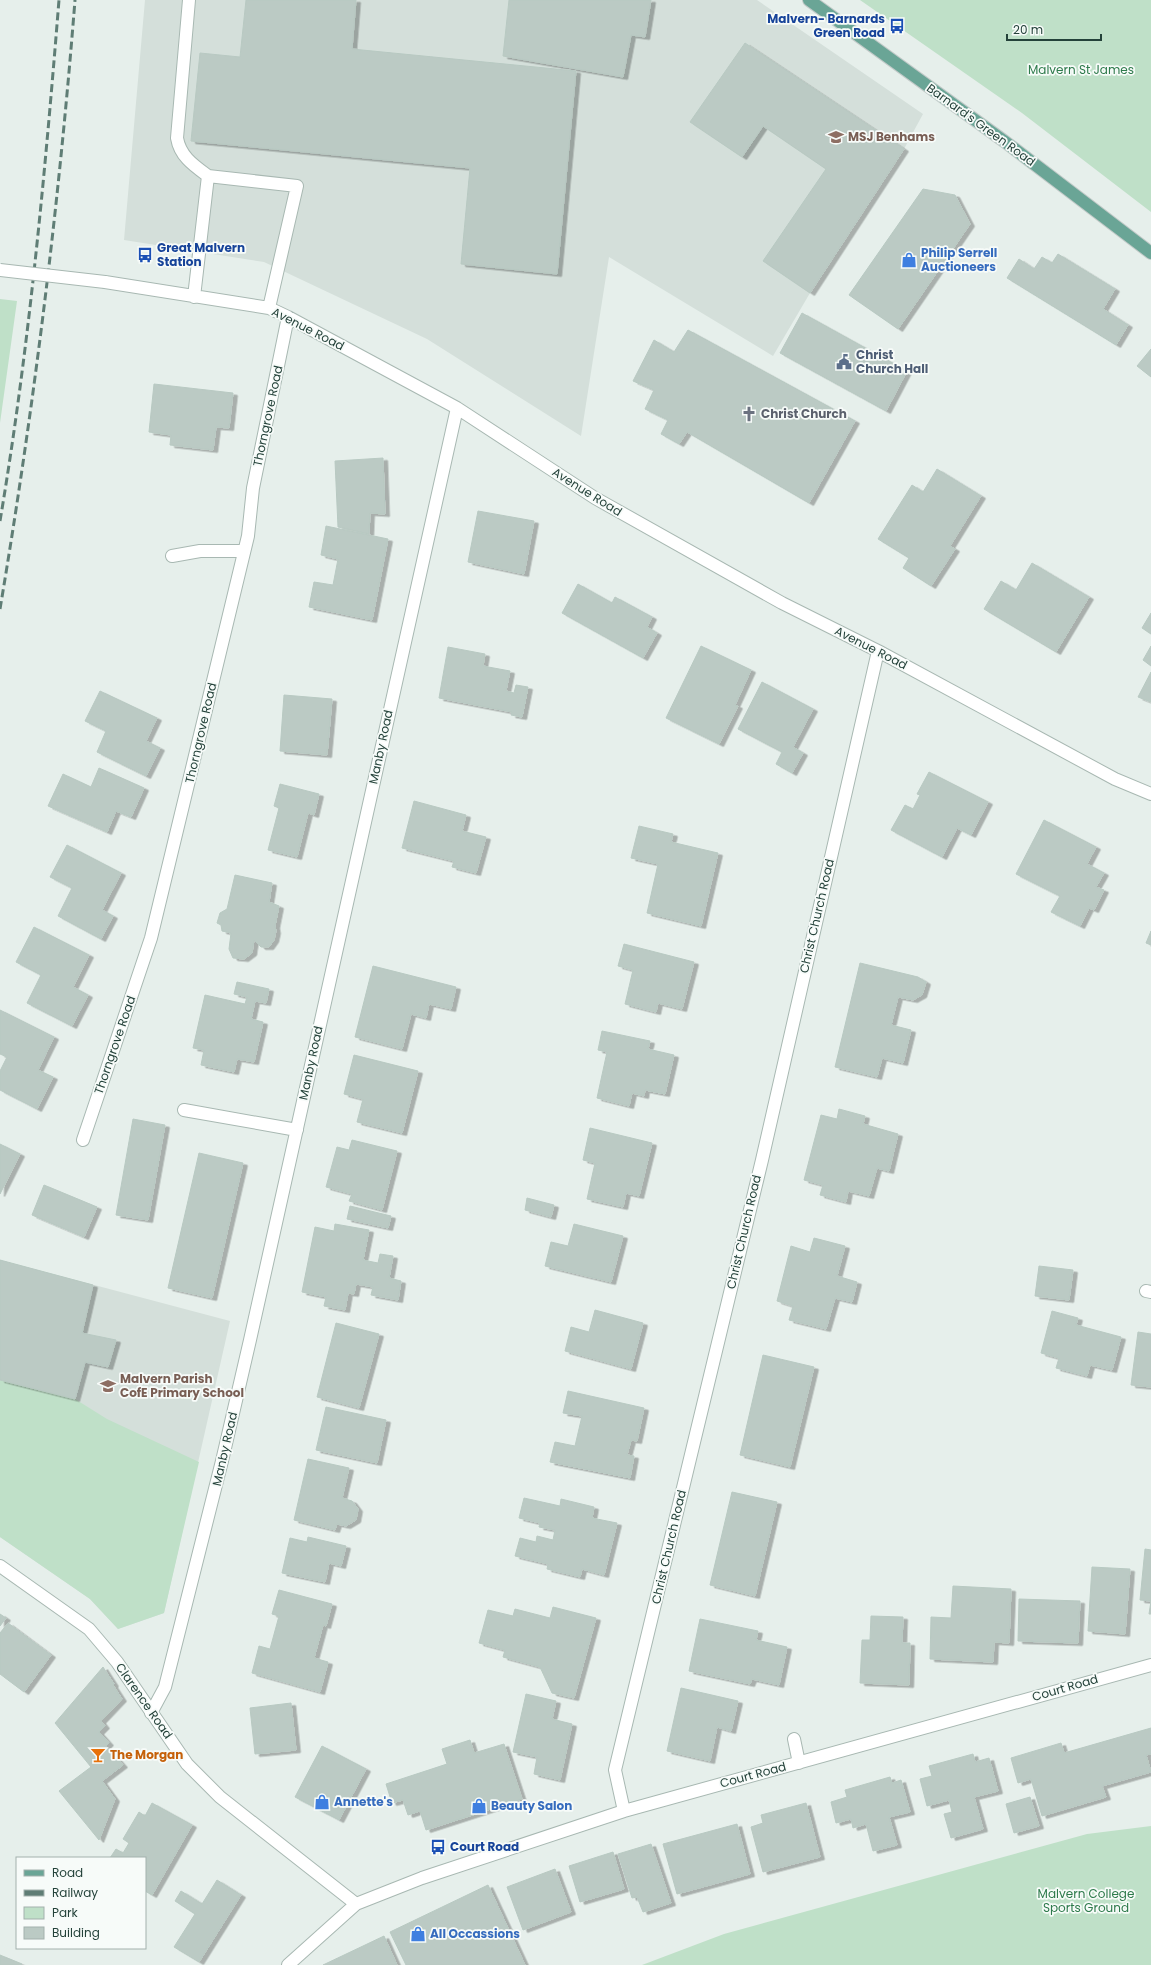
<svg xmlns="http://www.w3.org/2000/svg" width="1151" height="1965" font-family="Poppins,sans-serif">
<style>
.built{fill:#d4dfda}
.green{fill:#bfe0c8}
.building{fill:#bbcac4;stroke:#b8c9c2;filter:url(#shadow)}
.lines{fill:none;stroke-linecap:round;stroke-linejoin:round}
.minor-casing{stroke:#a8b8b2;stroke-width:14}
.major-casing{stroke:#c2cac8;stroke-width:14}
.minor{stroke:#fff;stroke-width:12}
.major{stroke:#6aa596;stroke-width:12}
.rail{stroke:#5f7d75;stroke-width:3;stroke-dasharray:8 4;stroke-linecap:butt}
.minor-bridge-casing{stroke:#a8b8b2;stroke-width:14;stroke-linecap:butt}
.minor-bridge{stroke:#fff;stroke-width:12}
.labels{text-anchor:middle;stroke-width:3.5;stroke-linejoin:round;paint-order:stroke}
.transit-label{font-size:12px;font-weight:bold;fill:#164399;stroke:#f7fbf9;text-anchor:start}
.park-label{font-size:12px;fill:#2d7a4b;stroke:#f7fbf9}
.street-label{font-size:12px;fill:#24423a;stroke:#f7fbf9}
.education-label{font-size:12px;font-weight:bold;fill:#785e54;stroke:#f7fbf9;text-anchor:start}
.shop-label{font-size:12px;font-weight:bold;fill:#366cbe;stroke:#f7fbf9;text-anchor:start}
.service-label{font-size:12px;font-weight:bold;fill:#4e5e75;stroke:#f7fbf9;text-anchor:start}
.worship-label{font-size:12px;font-weight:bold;fill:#5b616d;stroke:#f7fbf9;text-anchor:start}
.food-label{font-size:12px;font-weight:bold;fill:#c56008;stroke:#f7fbf9;text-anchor:start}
</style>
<defs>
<filter id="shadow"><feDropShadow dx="4.5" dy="2.5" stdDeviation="0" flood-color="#0004"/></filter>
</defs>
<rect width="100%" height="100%" fill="#e6efeb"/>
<path class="built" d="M145 0H757L923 114 904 149 810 293 773 356 609 257 581 436 427 339 264 262 124 240Z
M0 1260 230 1321 164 1613 118 1629 90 1599 0 1537Z"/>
<path class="green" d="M860 0H1151V212L1022 113Z
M0 299 17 301 0 423Z
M0 1380 75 1399 107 1419 199 1462 164 1613 118 1629 90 1599 0 1537Z
M1151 1826V1965H642L724 1934 1087 1834Z"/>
<path class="building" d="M246 0H356L352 49 576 71 557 274 461 264 470 168 191 141 200 53 240 57Z
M509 0H651L645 37 631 35 623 77 503 56Z
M745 43 904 149 810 293 763 261 826 169 763 126 742 157 690 122Z
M923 189 955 195 970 224 898 329 849 295Z
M1058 254 1115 289 1103 309 1128 325 1116 345 1007 278 1019 259 1034 269 1042 257 1052 263Z
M802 313 907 371 886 411 780 353Z
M688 330 855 421 809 503 687 432 679 444 661 434 668 420 645 409 654 390 633 381 654 340 674 352Z
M1151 349V377L1137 366Z
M154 384 233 393 229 428 216 427 213 450 170 445 171 435 149 432Z
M383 458 385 514 370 513 369 534 338 527 335 461Z
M937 469 981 496 950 546 955 549 931 586 903 568 909 558 878 539 912 485 923 492Z
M478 511 534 521 524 574 468 562Z
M326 526 388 539 372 620 309 607 314 582 333 585 338 559 321 555Z
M1032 563 1089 597 1056 652 984 609 1001 581 1016 590Z
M578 584 612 603 615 597 652 617 647 627 657 633 643 658 562 613Z
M1151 613V634L1142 628Z
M701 646 751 670 735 705 738 706 719 744 666 718Z
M1151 646V666L1143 660Z
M448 647 485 654 483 666 510 671 506 691 514 693 516 685 528 687 522 717 511 715 512 712 439 698Z
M1151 672V702L1138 697Z
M762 682 813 709 793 747 803 753 792 773 776 764 782 752 738 729Z
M100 691 157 718 146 741 160 748 146 776 97 752 106 731 85 721Z
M284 695 332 699 327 755 280 751Z
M99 768 144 788 131 817 116 811 107 832 48 806 63 774 91 787Z
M929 772 988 802 971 835 957 828 942 857 891 830 905 805 913 809 920 795 917 794Z
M280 784 319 794 314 815 308 813 297 857 268 850 279 808 274 806Z
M414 801 466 815 462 831 486 837 476 873 452 867 454 861 402 848Z
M1044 820 1096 847 1087 864 1104 873 1096 887 1104 890 1094 910 1089 908 1080 926 1051 912 1060 896 1016 874Z
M639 826 673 834 671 842 718 853 701 926 647 913 658 864 631 858Z
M67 845 121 873 102 910 113 916 101 939 58 916 72 888 50 877Z
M235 875 272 883 269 902 279 906 275 926 276 931 274 940 269 947H261L254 940 252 953 244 959 233 958 229 949 231 933 222 931 221 925 217 923 220 913 227 909Z
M34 927 89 955 73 987 88 995 72 1026 27 1003 41 975 16 962Z
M1151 931V945L1146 943Z
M624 944 694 962 682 1009 658 1003 656 1012 625 1004 633 970 618 966Z
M860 963 918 977 926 982 922 995 913 1000 898 997 891 1025 911 1030 903 1063 882 1058 877 1077 835 1067Z
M373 966 456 987 451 1009 429 1004 426 1018 411 1014 402 1049 355 1037Z
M237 982 269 989 266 1003 255 1001 251 1019 263 1022 254 1062 237 1059 234 1072 201 1065 204 1050 193 1048 205 995 245 1004 247 997 234 994Z
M0 1010 54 1037 38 1070 53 1077 37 1109 0 1090V1071L7 1057 0 1054Z
M602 1031 650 1041 648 1049 674 1055 665 1094 645 1090 644 1096 632 1093 629 1106 597 1098 607 1052 598 1050Z
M354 1055 418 1071 402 1133 357 1122 363 1099 344 1094Z
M839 1109 865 1116 863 1124 898 1134 889 1171 877 1168 869 1196 848 1191 846 1202 820 1195 823 1185 804 1180 821 1115 837 1119Z
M133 1119 165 1125 148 1220 116 1215Z
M590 1128 652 1143 639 1196 626 1193 623 1207 587 1199 595 1163 583 1160Z
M352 1140 397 1151 382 1210 349 1201 352 1194 326 1187 337 1147 349 1150Z
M0 1144 20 1154 0 1194Z
M199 1153 243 1163 212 1298 168 1288Z
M44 1185 97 1207 84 1237 32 1215Z
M527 1198 554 1205 551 1217 525 1210Z
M350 1206 391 1216 388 1228 347 1219Z
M335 1224 369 1230 363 1260 378 1263 380 1254 393 1256 389 1278 401 1281 398 1300 371 1295 373 1287 356 1284 354 1294 348 1293 345 1310 324 1306 326 1297 302 1292 315 1227 334 1231Z
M574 1224 623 1236 611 1282 545 1266 551 1242 568 1246Z
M814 1238 845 1246 837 1276 857 1282 852 1302 835 1298 826 1329 789 1320 793 1306 777 1301 791 1246 810 1252Z
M0 1260 93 1285 82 1333 116 1340 108 1367 85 1362 75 1399 0 1380Z
M1039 1266 1073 1270 1069 1300 1035 1296Z
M595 1310 643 1323 631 1369 565 1351 571 1327 589 1332Z
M1052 1311 1078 1318 1076 1325 1121 1337 1112 1370 1090 1365 1087 1376 1056 1368 1059 1358 1041 1353Z
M336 1323 379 1334 359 1408 317 1397Z
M1138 1332 1151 1334V1387L1131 1385Z
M763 1355 814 1367 790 1467 740 1455Z
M568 1391 644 1408 637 1441 631 1440 627 1455 634 1456 630 1478 550 1462 555 1442 575 1446 582 1416 563 1413Z
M326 1407 386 1420 377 1463 316 1450Z
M308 1459 349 1468 342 1498 352 1501 358 1509 356 1520 346 1526 337 1524 335 1530 294 1520Z
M732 1492 777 1502 755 1596 710 1585Z
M524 1498 560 1506 561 1499 594 1507 592 1518 617 1523 604 1575 582 1569 580 1577 547 1569 548 1564 515 1556 520 1538 536 1542 537 1536 553 1540 555 1530 539 1527 540 1523 519 1518Z
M308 1537 346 1546 341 1566 329 1563 325 1582 282 1573 290 1538 307 1542Z
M1145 1549 1151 1550V1614H1149L1151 1601 1140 1600Z
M1092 1567 1130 1569 1125 1634 1088 1631Z
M953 1586 1011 1589 1009 1643 994 1642 993 1662 930 1659 931 1617 951 1618Z
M279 1590 332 1604 326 1626 323 1625 314 1658 328 1662 320 1692 252 1673 259 1646 270 1649 279 1616 272 1614Z
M1019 1599 1080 1601 1078 1643 1018 1641Z
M553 1607 596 1618 574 1698 552 1693 540 1667 503 1657 505 1650 479 1643 488 1610 513 1616 515 1609 550 1618Z
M0 1614 6 1618 0 1626Z
M871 1616 903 1617 902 1643H910L909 1685 860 1683 862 1640H870Z
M700 1619 758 1631 756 1640 787 1647 779 1685 752 1679 750 1684 689 1671Z
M8 1623 51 1655 24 1692 0 1674V1633Z
M103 1667 114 1684 113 1685 122 1699 101 1721 105 1726 99 1732 109 1743 106 1746 123 1765 102 1781 115 1799 99 1840 59 1791 91 1767 55 1723Z
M681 1688 738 1701 731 1731 717 1727 710 1761 667 1751Z
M526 1694 556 1701 552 1719 572 1724 560 1780 534 1774 537 1757 513 1752Z
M291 1703 296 1750 255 1754 250 1708Z
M1151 1728V1754L1146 1755 1151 1772 1102 1786 1106 1797 1042 1816 1031 1779 1018 1783 1011 1758 1061 1743 1064 1753Z
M470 1740 474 1753 504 1744 522 1799 426 1830 420 1811 408 1815 403 1800 392 1803 386 1784 447 1764 442 1749Z
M322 1746 366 1769 339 1820 295 1797Z
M973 1754 975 1762 989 1758 998 1791 974 1797 983 1829 951 1838 944 1814 952 1812 949 1800 927 1806 920 1779 932 1776 929 1766Z
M890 1777 892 1783 901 1780 910 1812 889 1817 897 1845 873 1851 866 1824 853 1828 851 1819 836 1823 831 1802 847 1797 845 1790Z
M1030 1797 1039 1826 1014 1833 1006 1804Z
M152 1803 192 1825 152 1895 145 1891V1858H110L116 1849 123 1853 129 1843 123 1839 139 1812 145 1816Z
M806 1803 820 1857 763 1872 751 1827 763 1823 761 1815Z
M737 1824 750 1874 677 1894 663 1844Z
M651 1844 671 1903 643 1912 637 1897 632 1898 618 1854Z
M613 1852 624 1889 580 1902 569 1866Z
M555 1869 571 1912 523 1930 507 1887Z
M217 1880 241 1895 199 1962 174 1947 195 1914 175 1901 181 1891 202 1904Z
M488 1885 525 1965H406L390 1932Z
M384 1936 397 1965H323Z
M0 1955 22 1964 21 1965H0Z"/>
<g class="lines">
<defs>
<path id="minor" d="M189 0 177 138C180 156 193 165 208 176
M105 282 269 308 288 317 457 408 595 498 782 603 878 651 1115 779 1151 794
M194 297 208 176 297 186 269 308
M172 556 200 551H244
M184 1110 297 1130
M83 1140 151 938 248 536 253 488 288 317
M1146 1291 1151 1292
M0 1566 89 1629 117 1662 187 1764 220 1797 356 1904
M151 1713 165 1687 222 1461 250 1340 457 408
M794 1739 799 1763
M624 1811 615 1770 762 1160 878 651
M288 1965 356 1904 422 1878 624 1811 1151 1665"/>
<path id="major" d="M809 0 1004 141 1151 253"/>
</defs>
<use href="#minor" class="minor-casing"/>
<use href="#major" class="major-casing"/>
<use href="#minor" class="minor"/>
<use href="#major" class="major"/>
<path class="rail" d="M0 521C29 349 45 174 59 0
M0 609C34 407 59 204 75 0"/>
<defs>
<path id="minor-bridge" d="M0 270 105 282"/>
</defs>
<use href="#minor-bridge" class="minor-bridge-casing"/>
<use href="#minor-bridge" class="minor-bridge"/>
</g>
<defs>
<symbol id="bus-bare" viewBox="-9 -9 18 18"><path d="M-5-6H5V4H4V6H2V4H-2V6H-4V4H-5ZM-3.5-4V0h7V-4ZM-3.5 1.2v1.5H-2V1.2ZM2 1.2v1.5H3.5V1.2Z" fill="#1a4fb4" stroke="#f7fbf9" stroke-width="2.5" paint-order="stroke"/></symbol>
<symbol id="school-bare" viewBox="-9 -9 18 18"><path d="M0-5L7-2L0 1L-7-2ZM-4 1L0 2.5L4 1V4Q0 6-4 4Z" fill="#8d6e63" stroke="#f7fbf9" stroke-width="2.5" paint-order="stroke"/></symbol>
<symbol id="shop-bare" viewBox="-9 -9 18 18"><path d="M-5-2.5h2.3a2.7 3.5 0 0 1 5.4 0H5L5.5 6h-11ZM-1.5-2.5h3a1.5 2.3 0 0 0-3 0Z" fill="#3f7fe0" stroke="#f7fbf9" stroke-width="2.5" paint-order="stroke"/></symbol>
<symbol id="civic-bare" viewBox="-9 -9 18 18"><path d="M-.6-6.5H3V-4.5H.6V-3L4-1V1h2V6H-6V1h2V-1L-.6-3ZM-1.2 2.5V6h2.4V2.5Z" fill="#5c6f8a" stroke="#f7fbf9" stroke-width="2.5" paint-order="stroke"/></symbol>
<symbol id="church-bare" viewBox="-9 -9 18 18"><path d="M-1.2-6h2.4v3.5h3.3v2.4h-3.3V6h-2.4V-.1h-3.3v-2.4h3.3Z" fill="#6b7280" stroke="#f7fbf9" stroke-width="2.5" paint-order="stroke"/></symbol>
<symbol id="bar-bare" viewBox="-9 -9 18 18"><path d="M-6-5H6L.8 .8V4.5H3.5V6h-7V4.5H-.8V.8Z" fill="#e8710a" stroke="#f7fbf9" stroke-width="2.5" paint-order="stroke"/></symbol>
</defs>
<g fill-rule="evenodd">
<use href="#bus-bare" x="886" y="15" width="22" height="22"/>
<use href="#school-bare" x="825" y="126" width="22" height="22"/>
<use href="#bus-bare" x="134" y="244" width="22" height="22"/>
<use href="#shop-bare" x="898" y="249" width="22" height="22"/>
<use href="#civic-bare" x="833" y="351" width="22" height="22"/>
<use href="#church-bare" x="738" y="403" width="22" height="22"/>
<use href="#school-bare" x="97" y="1375" width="22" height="22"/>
<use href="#bar-bare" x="87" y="1744" width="22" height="22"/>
<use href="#shop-bare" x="311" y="1791" width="22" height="22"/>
<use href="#shop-bare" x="468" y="1795" width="22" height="22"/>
<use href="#bus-bare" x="427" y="1836" width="22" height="22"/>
<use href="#shop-bare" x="407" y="1923" width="22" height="22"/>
</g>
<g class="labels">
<g class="transit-label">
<text x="885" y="23" text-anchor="end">Malvern- Barnards<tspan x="885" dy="14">Green Road</tspan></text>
<text x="157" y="252">Great Malvern<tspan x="157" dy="14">Station</tspan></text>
<text x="450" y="1851">Court Road</text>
</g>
<g class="park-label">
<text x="1081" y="74">Malvern St James</text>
<text x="1086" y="1898">Malvern College<tspan x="1086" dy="14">Sports Ground</tspan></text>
</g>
<g class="street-label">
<text transform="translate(981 125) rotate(36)" y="4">Barnard's Green Road</text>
<text transform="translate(308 329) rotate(27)" y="4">Avenue Road</text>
<text transform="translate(268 416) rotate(-78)" y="4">Thorngrove Road</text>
<text transform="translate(587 492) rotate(32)" y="4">Avenue Road</text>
<text transform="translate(871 648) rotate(27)" y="4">Avenue Road</text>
<text transform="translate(201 733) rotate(-77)" y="4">Thorngrove Road</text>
<text transform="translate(381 747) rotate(-78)" y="4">Manby Road</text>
<text transform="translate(817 916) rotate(-77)" y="4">Christ Church Road</text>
<text transform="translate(115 1045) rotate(-71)" y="4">Thorngrove Road</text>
<text transform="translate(311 1063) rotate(-78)" y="4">Manby Road</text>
<text transform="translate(744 1232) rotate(-77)" y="4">Christ Church Road</text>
<text transform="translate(225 1449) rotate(-77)" y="4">Manby Road</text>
<text transform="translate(669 1547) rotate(-77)" y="4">Christ Church Road</text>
<text transform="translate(1065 1688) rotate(-16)" y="4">Court Road</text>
<text transform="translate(144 1701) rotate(55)" y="4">Clarence Road</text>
<text transform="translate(753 1775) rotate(-15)" y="4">Court Road</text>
</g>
<g class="education-label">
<text x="848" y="141">MSJ Benhams</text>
<text x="120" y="1383">Malvern Parish<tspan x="120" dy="14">CofE Primary School</tspan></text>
</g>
<g class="shop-label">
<text x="921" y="257">Philip Serrell<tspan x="921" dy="14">Auctioneers</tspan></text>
<text x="334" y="1806">Annette's</text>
<text x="491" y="1810">Beauty Salon</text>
<text x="430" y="1938">All Occassions</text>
</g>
<g class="service-label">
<text x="856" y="359">Christ<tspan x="856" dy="14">Church Hall</tspan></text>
</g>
<g class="worship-label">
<text x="761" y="418">Christ Church</text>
</g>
<g class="food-label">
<text x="110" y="1759">The Morgan</text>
</g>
</g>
<rect x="16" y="1857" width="130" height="92" fill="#f7fbf9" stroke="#a3b1ad"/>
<rect x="24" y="1870" width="20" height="6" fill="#6aa596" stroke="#a3b1ad"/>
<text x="52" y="1877" font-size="12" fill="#24423a">Road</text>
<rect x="24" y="1890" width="20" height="6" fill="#5f7d75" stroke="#a3b1ad"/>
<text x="52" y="1897" font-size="12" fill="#24423a">Railway</text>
<rect x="24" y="1907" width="20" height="12" fill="#bfe0c8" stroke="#a3b1ad"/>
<text x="52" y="1917" font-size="12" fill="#24423a">Park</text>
<rect x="24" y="1927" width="20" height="12" fill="#bbcac4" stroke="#a3b1ad"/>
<text x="52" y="1937" font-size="12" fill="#24423a">Building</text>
<path d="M1007 34v6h94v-6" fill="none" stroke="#24423a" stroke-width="2"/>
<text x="1013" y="34" font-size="12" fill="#24423a" stroke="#f7fbf9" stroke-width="3" paint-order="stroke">20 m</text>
</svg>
